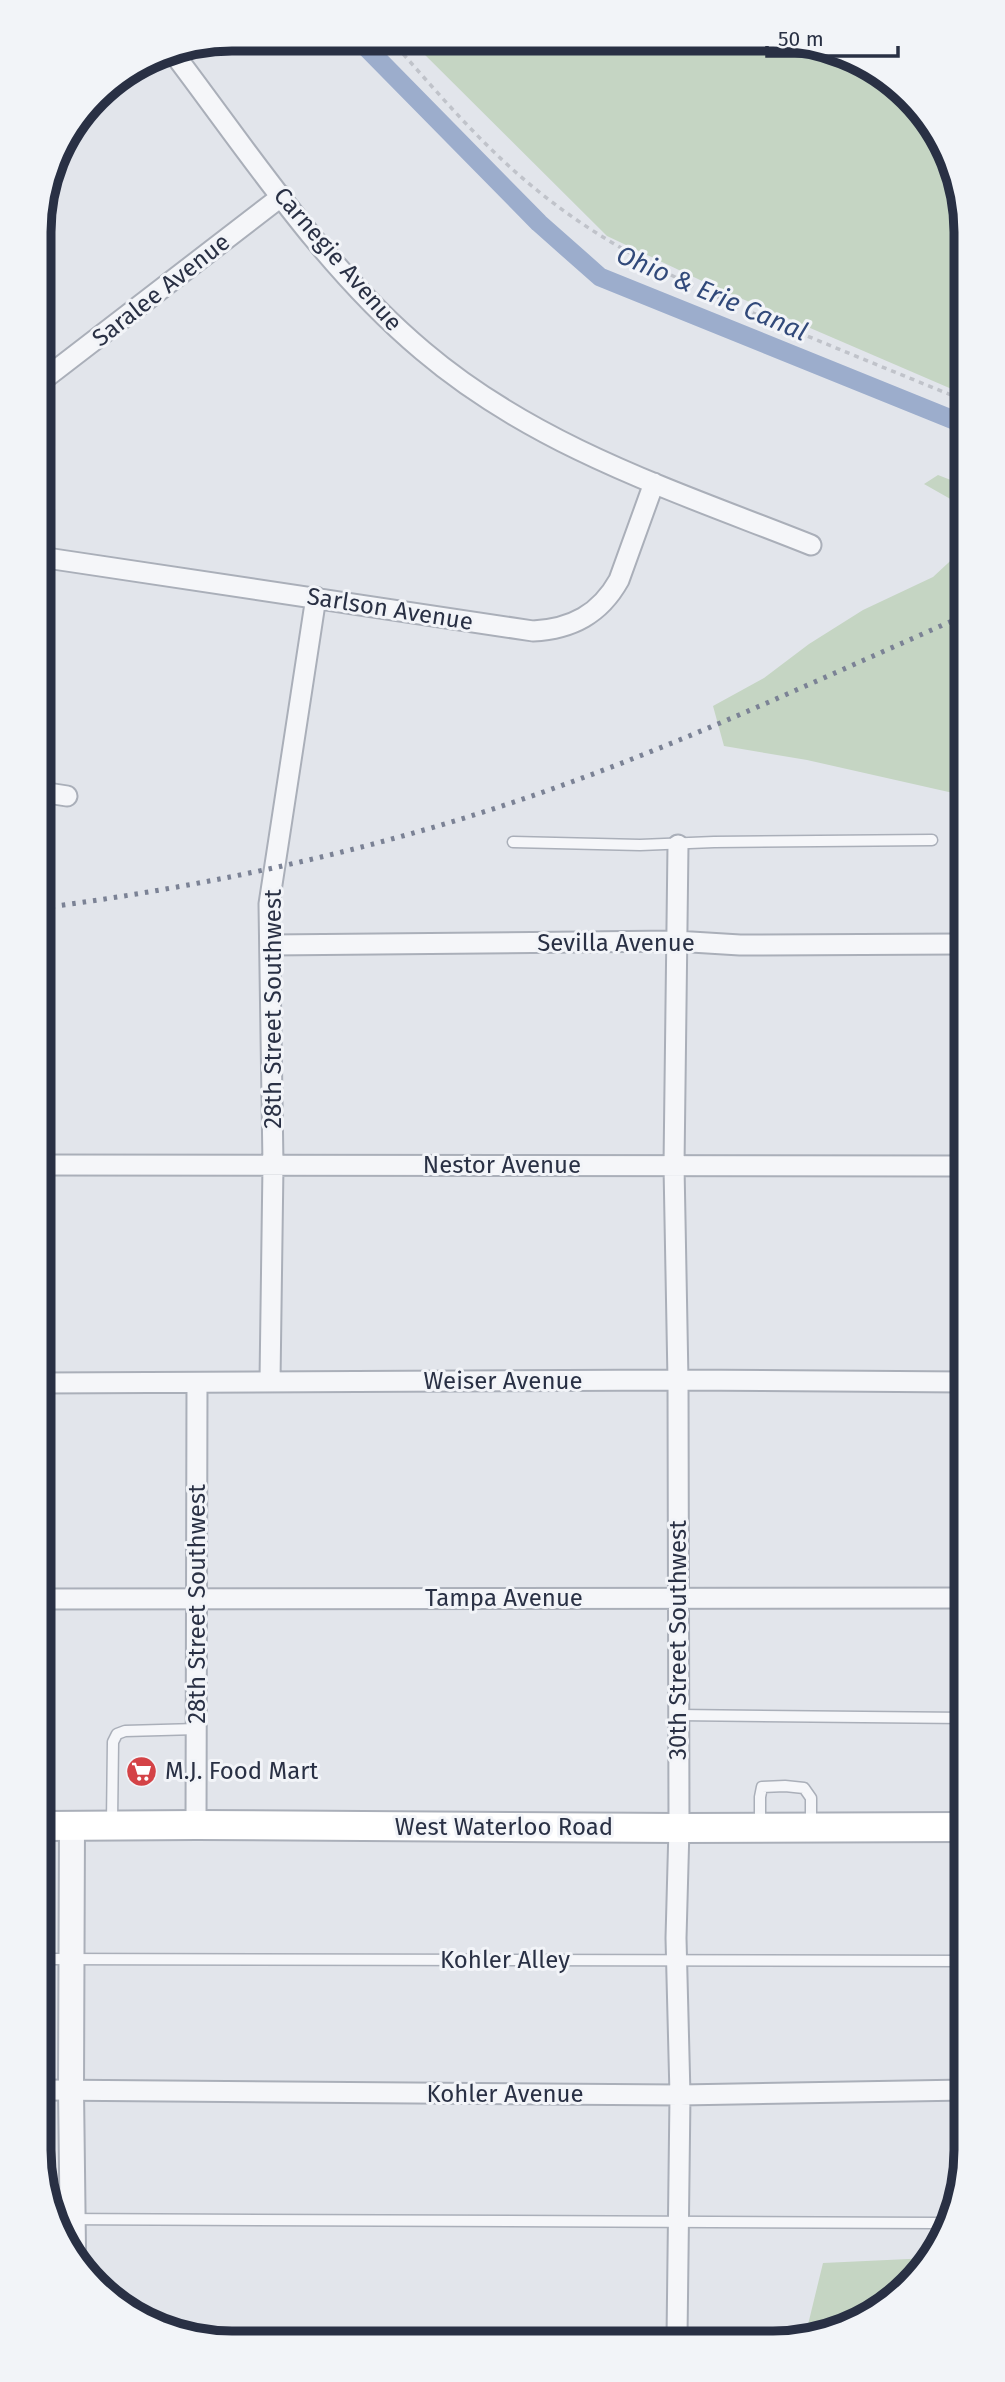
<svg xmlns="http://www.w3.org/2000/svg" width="1005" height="2382" font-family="'Fira Sans',sans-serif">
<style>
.green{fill:#c5d5c3}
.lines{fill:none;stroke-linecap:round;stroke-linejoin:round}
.canal{stroke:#9cadcc;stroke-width:19}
.service-casing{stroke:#aaafb9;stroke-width:13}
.minor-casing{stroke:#aaafb9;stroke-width:23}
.tertiary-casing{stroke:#aaafb9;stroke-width:28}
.secondary-casing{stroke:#aaafb9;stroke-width:32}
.path{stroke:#c0c3ca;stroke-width:3.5;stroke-dasharray:5 5;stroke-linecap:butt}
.service{stroke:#f5f6f9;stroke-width:10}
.minor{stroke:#f5f6f9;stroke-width:19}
.tertiary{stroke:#f5f6f9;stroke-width:24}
.secondary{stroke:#fff;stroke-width:28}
.rail{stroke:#7b8295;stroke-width:5;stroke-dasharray:3.5 7;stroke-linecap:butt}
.labels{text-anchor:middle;stroke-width:6;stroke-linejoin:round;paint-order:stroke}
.street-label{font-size:24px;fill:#293044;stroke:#f2f4f8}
.poi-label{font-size:24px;fill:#293044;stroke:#f2f4f8;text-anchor:start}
.water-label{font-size:26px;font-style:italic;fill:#31497a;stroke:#f2f4f8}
.rim{fill:none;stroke:#293044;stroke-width:9}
</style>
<rect width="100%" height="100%" fill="#e2e5eb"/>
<path class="green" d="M410 40 811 42 910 95 960 182 961 393 717 288 607 236Z
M938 475 961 484V505L924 484Z
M961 551 962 795 807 760 724 746 713 706 764 678 809 644 863 610 933 577Z
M930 2258 926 2268 880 2311 823 2337H805L823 2263Z"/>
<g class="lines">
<path class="canal" d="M358 39 539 223 600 277 961 423"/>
<defs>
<path id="service" d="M513 842 640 845 714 842 932 840
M678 1715 965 1718
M112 1822 113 1742 117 1734 125 1731 197 1729
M760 1825V1797L762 1787 785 1786 804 1788 811 1798V1824
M44 1959 965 1961
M56 2219 936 2223 942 2227"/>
<path id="minor" d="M171 50C250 154 323 267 423 351 536 447 675 491 811 545
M39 383 282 196
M40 557 533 631C572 629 600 614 619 580L654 483
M41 792 67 796
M270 945 675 941 740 945 962 944
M42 1165 963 1166
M270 1381 273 1165 269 904 316 597
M42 1383 678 1380 964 1382
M43 1599 964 1598
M196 1825 197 1384
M45 2090 680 2095 966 2090
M677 2338 680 2095 676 1938 679 1828 678 1380 674 1166 678 845"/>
<path id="tertiary" d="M72 1826 71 2090 73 2249"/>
<path id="secondary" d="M44 1826 196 1825 679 1828 965 1827"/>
</defs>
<use href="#service" class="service-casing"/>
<use href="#minor" class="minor-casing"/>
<use href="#tertiary" class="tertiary-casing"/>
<use href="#secondary" class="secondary-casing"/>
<path class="path" d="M390 39C437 92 483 147 538 191 608 248 688 285 769 320 833 347 897 373 961 399"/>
<use href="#service" class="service"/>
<use href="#minor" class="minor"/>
<use href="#tertiary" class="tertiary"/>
<use href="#secondary" class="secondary"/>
<path class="rail" d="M41 908C201 887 358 854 511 803 665 752 813 682 961 617"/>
</g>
<defs>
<symbol id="supermarket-disc" viewBox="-11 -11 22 22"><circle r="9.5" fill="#d44347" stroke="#f2f4f8"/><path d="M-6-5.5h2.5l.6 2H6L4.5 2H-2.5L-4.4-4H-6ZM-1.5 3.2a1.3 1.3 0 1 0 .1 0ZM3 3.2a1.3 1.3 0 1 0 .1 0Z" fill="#fff"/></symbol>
</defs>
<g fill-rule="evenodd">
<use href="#supermarket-disc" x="124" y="1754" width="35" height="35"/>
</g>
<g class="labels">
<g class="street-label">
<text transform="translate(338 259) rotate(49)" y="8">Carnegie Avenue</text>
<text transform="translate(161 290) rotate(-38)" y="8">Saralee Avenue</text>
<text transform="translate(390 609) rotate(9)" y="8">Sarlson Avenue</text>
<text x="616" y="951">Sevilla Avenue</text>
<text transform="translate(273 1009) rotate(-90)" y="8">28th Street Southwest</text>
<text x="502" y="1173">Nestor Avenue</text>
<text x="503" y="1389">Weiser Avenue</text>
<text x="504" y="1606">Tampa Avenue</text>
<text transform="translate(197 1604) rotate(-90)" y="8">28th Street Southwest</text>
<text transform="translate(678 1640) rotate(-90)" y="8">30th Street Southwest</text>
<text x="504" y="1835">West Waterloo Road</text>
<text x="505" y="1968">Kohler Alley</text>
<text x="505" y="2102">Kohler Avenue</text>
</g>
<g class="poi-label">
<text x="165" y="1779">M.J. Food Mart</text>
</g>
<g class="water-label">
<text transform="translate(712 293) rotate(23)" y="9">Ohio &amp; Erie Canal</text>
</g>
</g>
<path d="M0 0H1005V2382H0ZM232 51H773A181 181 0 0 1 954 232V2150A181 181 0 0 1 773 2331H232A181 181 0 0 1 51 2150V232A181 181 0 0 1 232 51Z" fill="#f2f4f8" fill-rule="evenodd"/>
<path class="rim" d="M232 51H773A181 181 0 0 1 954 232V2150A181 181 0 0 1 773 2331H232A181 181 0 0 1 51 2150V232A181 181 0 0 1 232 51Z"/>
<path d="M767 46v10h131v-10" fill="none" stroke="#293044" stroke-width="3.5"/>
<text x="778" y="46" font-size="21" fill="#293044" stroke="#f2f4f8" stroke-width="5" paint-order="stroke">50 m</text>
</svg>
